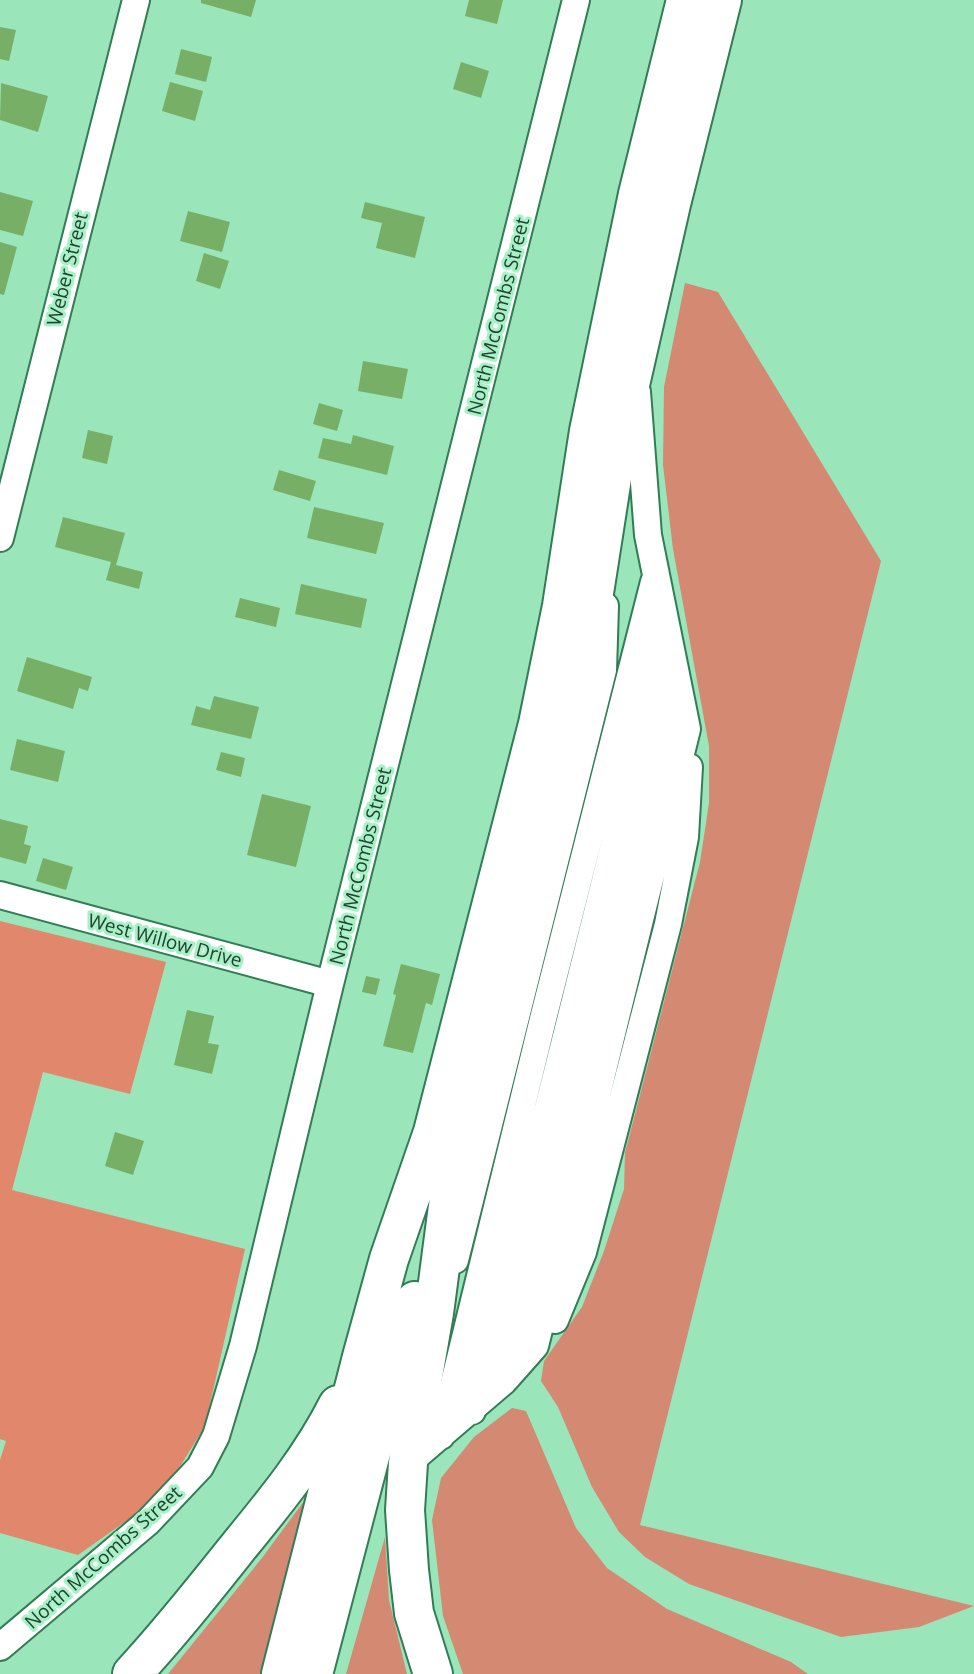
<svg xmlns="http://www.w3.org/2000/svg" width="974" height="1674" font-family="'Open Sans',sans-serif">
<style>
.green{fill:#d48972}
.forest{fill:#e1876b}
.building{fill:#78af66}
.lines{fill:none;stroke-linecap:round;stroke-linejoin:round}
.minor-casing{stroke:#327c56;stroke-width:30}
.highway-casing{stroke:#327c56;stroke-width:42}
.minor{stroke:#fff;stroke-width:26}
.highway{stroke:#fff;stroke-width:38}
.labels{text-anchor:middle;stroke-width:6;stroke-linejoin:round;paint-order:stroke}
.street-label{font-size:19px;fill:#224130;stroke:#a6f2c6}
</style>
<rect width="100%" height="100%" fill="#9ae5b9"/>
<path class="green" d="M685 283 718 292 881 561 640 1525 974 1606 919 1627 841 1637 689 1584 645 1557 619 1532 592 1487 558 1407 541 1381 544 1361 582 1307 604 1251 624 1189 625 1153 700 862 709 803V746L673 549 663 465 664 387Z
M512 1408 526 1411 576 1528 607 1568 667 1609 791 1662 808 1674H463L443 1616 432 1520 441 1478 474 1437Z
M307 1497 264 1674H168L262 1558Z
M385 1537 389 1600 407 1674H346Z"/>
<path class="forest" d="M0 921 166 962 130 1094 43 1072 12 1190 245 1249 205 1426 179 1468 143 1509 78 1555 0 1533V1460L6 1441 0 1439Z"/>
<path class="building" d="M201 0H256L251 17 201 3Z
M469 0H503L497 24 465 16Z
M0 27 16 30 9 61 0 59Z
M181 49 212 57 206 82 175 74Z
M461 62 489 71 481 98 453 89Z
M170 82 203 91 195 121 162 111Z
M1 83 48 96 38 132 0 120Z
M0 192 33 201 23 236 0 230Z
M365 202 425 217 415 258 376 248 382 223 361 218Z
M188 211 230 222 222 252 180 241Z
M0 242 17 247 4 295 0 294Z
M204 253 229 261 220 289 196 281Z
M363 361 408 369 402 399 358 391Z
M319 403 343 410 337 431 313 424Z
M88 430 113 436 107 464 82 458Z
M353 435 394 446 387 475 318 458 323 438 351 444Z
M279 470 316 481 310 501 273 490Z
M314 507 384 523 376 554 307 538Z
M63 517 125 533 116 565 143 572 139 589 106 580 111 562 55 547Z
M301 584 367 599 361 628 295 614Z
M240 598 280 608 276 627 235 617Z
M27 657 92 677 88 691 79 688 73 709 17 691Z
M214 696 259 707 251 739 191 725 196 706 210 710Z
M17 739 65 751 58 782 10 770Z
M221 752 245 758 241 777 216 770Z
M262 794 311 806 296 867 247 855Z
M0 819 28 826 24 844 31 846 26 864 0 857Z
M43 858 73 867 66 890 36 881Z
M401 964 440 974 432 1005 426 1003 413 1053 383 1046 396 995 393 994Z
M366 976 380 979 376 995 362 992Z
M187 1010 214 1016 208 1043 219 1045 212 1074 174 1065Z
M115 1132 144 1141 133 1175 105 1166Z"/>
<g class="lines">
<defs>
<path id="minor" d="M0 538 136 0
M0 895 330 984
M455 1260 603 670 605 606
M555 1320 583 1252 668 924 685 837 689 767
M505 1376 674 686
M472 1411 666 638
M441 1436 544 1015 654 582
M408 1463 504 1381 535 1346 687 729 648 535 637 392
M0 1647 148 1522 200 1467 216 1436 243 1346 330 984 576 0"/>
<path id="highway" d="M132 1674C170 1633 204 1590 239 1546 275 1502 312 1457 338 1405
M281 1674 362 1357 389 1259 433 1132 538 724 562 606 589 431 638 194 686 0
M313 1674 384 1403 415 1301
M433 1674 414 1613 409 1570 405 1510 408 1463 434 1313 453 1168 566 729 591 612 619 433 671 204 722 0"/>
</defs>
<use href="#minor" class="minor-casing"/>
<use href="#highway" class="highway-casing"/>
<use href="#minor" class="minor"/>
<use href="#highway" class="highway"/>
</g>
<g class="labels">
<g class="street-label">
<text transform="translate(67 269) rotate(-76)" y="7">Weber Street</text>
<text transform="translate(498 316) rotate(-76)" y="7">North McCombs Street</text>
<text transform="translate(360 866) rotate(-76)" y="7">North McCombs Street</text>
<text transform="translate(165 940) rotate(15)" y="7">West Willow Drive</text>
<text transform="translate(103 1557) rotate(-42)" y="7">North McCombs Street</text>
</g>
</g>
</svg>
